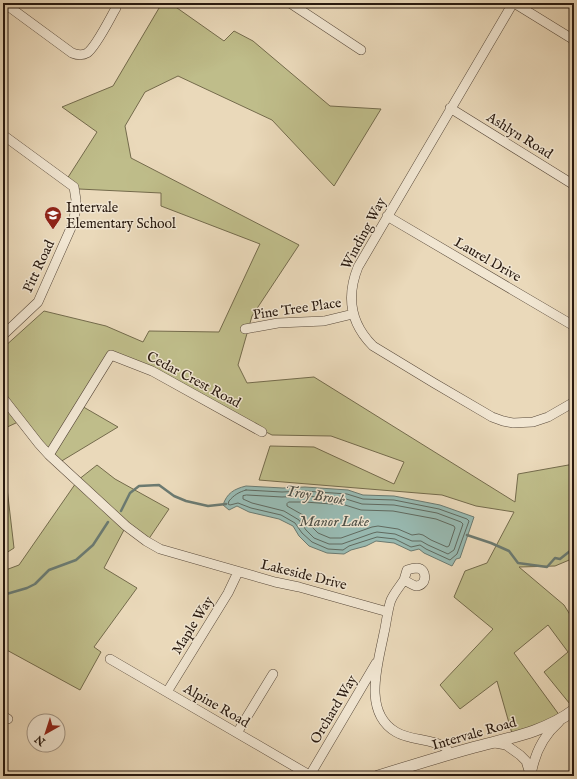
<svg xmlns="http://www.w3.org/2000/svg" width="577" height="779" font-family="'IM FELL English',serif">
<style>
.green{fill:#bfbd8a;stroke:#746b4c}
.water{fill:#98bab2;stroke:#6b7a71}
.lines{fill:none;stroke-linecap:round;stroke-linejoin:round}
.shore{stroke:#606a60;stroke-width:1}
.stream{stroke:#6b7a71;stroke-width:2.5}
.minor-casing{stroke:#58493a;stroke-width:10}
.tertiary-casing{stroke:#58493a;stroke-width:12}
.minor{stroke:#f1e6d2;stroke-width:9}
.tertiary{stroke:#f1e6d2;stroke-width:11}
.labels{text-anchor:middle;stroke-width:3;stroke-linejoin:round;paint-order:stroke}
.street-label{font-size:14px;fill:#28190f;stroke:#f1e6d2}
.poi-label{font-size:14px;fill:#28190f;stroke:#f1e6d2;text-anchor:start}
.water-label{font-size:15px;font-style:italic;fill:#4f5148;stroke:#f1e6d2}
</style>
<rect width="100%" height="100%" fill="#ead9ba"/>
<filter id="stains"><feTurbulence type="fractalNoise" baseFrequency=".005" numOctaves="4"/><feColorMatrix values="0 0 0 0 .2 0 0 0 0 .09 0 0 0 0 .02 0 0 0 .5 -.17"/></filter>
<radialGradient id="worn" r=".72"><stop offset=".6" stop-color="#630" stop-opacity="0"/><stop offset="1" stop-color="#630" stop-opacity=".3"/></radialGradient>
<path class="green" d="M162 3H170L224 41 234 31 253 41 330 106 381 109 334 186 272 120 178 76 145 92 125 126 131 158 299 245 252 316 238 365 247 383 314 377 515 502 518 474 574 464V558L555 566 519 567 564 605 574 621V709L544 672 568 652 548 625 514 653 560 716 513 737 497 681 460 709 440 685 493 629 454 597 465 571 487 563 514 512 476 506 442 495 259 480 270 446 314 447 394 484 404 462 331 436 272 435 114 355 80 405 118 427 60 462 18 422 3 429V348L44 311 106 326 143 342 149 331 219 332 260 244 161 206V193L79 189 65 182 97 132 62 107 113 86Z
M3 461 4 462 14 548 3 555Z
M97 465 115 479 169 509 146 543 125 528 104 568 137 588 94 647 101 652 80 690 3 648V571L19 565 78 480Z"/>
<path class="water" d="M246 486 283 488 305 487 348 490 363 495 394 496 440 505 474 517 460 558 456 559 452 566 424 553 419 549 411 551 394 543 376 541 366 546 351 550 344 554 327 553 309 546 299 536 293 526 279 519 249 512 237 506 229 510 223 505C227 493 234 489 246 486Z"/>
<g class="lines">
<path class="shore" d="M246 490 282 492 305 491 347 494 363 499 394 500 439 509 467 519 469 521 457 554 450 560 426 549 420 545 411 547 395 539 377 537 349 546 343 550 328 549 312 542 302 533 295 523 281 515 251 508 238 503 230 505 228 504 229 501C234 495 239 492 246 490Z
M247 495 282 497 305 496 346 499 362 504 394 505 437 513 461 522 463 524 454 550 448 554 428 545 421 541H412L395 534 377 532 373 533 342 544H329L314 538 306 530 299 520 284 511 252 503 243 499V496Z
M289 502H305L345 505 361 510 393 511 436 519 454 526 455 528 449 546 447 547 431 540 423 535 419 534 412 535 398 529 378 526 372 527 341 538H330L318 533 311 526 303 515 287 506V504Z"/>
<path class="stream" d="M121 511 130 493 139 486 159 485 174 496 186 501 208 506 226 504
M467 535 491 543 509 551 518 563 547 567 555 558 560 559 570 551 574 546
M3 595 27 588 35 584 49 570 76 560 93 545 108 522"/>
<defs>
<path id="minor" d="M4 3 72 53C77 55 82 56 87 53 96 47 110 18 116 8
M290 3 361 50
M513 3 358 267C346 297 350 323 373 346L434 383 492 417 503 421 513 423 533 422 548 417 574 402
M514 3 574 40
M450 108 574 185
M3 135 74 187 76 200 74 221 38 302 3 335
M387 216 574 326
M245 329 278 323 324 321 353 314
M3 398 39 444 49 455 126 526 146 541 160 549 275 582 299 587 388 612
M49 455 111 355 152 371 262 432
M404 580C408 582 412 585 416 586 427 586 428 569 417 568 414 568 410 569 407 570L404 580C400 586 394 593 391 600 388 607 386 625 384 633 378 664 362 712 396 732 411 741 430 738 445 747 447 749 449 752 451 754
M110 659 311 776
M167 692 228 593 238 572
M3 716 8 719
M237 733 273 674
M495 743 506 745 520 755 526 761 530 774
M310 775 376 663
M531 776C534 755 543 736 559 722"/>
<path id="tertiary" d="M378 776C410 766 442 756 475 747 509 738 545 732 574 710"/>
</defs>
<use href="#minor" class="minor-casing"/>
<use href="#tertiary" class="tertiary-casing"/>
<use href="#minor" class="minor"/>
<use href="#tertiary" class="tertiary"/>
</g>
<defs>
<symbol id="school-pin" viewBox="-11 -11 22 30"><path d="M0 17L-7.5 6A9.5 9.5 0 1 1 7.5 6Z" fill="#8f2418" stroke="#f1e6d2"/><path d="M0-5L7-2L0 1L-7-2ZM-4 1L0 2.5L4 1V4Q0 6-4 4Z" fill="#fff"/></symbol>
</defs>
<g fill-rule="evenodd">
<use href="#school-pin" x="43" y="205" width="20" height="27"/>
</g>
<g class="labels">
<g class="street-label">
<text transform="translate(520 135) rotate(32)" y="5">Ashlyn Road</text>
<text transform="translate(363 233) rotate(-62)" y="5">Winding Way</text>
<text transform="translate(488 259) rotate(30)" y="5">Laurel Drive</text>
<text transform="translate(38 266) rotate(-65)" y="5">Pitt Road</text>
<text transform="translate(297 308) rotate(-8)" y="5">Pine Tree Place</text>
<text transform="translate(194 379) rotate(28)" y="5">Cedar Crest Road</text>
<text transform="translate(304 574) rotate(14)" y="5">Lakeside Drive</text>
<text transform="translate(192 625) rotate(-58)" y="5">Maple Way</text>
<text transform="translate(217 705) rotate(30)" y="5">Alpine Road</text>
<text transform="translate(333 709) rotate(-59)" y="5">Orchard Way</text>
<text transform="translate(474 733) rotate(-16)" y="5">Intervale Road</text>
</g>
<g class="poi-label">
<text x="66" y="212">Intervale<tspan x="66" dy="16">Elementary School</tspan></text>
</g>
<g class="water-label">
<text transform="translate(315 495) rotate(9)" y="5">Troy Brook</text>
<text x="334" y="526">Manor Lake</text>
</g>
</g>
<rect width="577" height="779" fill="none" stroke="#ead9ba" stroke-width="16"/>
<rect x="4" y="4" width="569" height="771" fill="none" stroke="#28190f" stroke-width="2"/>
<rect x="8" y="8" width="561" height="763" fill="none" stroke="#28190f"/>
<g transform="translate(46 733) rotate(219)"><circle r="19" fill="#f1e6d2" stroke="#a19484"/>
<path d="M0-3L7 15L0 10L-7 15Z" fill="#8f2418"/>
<text y="-6" font-size="11" font-weight="bold" text-anchor="middle" fill="#28190f">N</text>
</g>
<rect width="100%" height="100%" filter="url(#stains)"/>
<rect width="100%" height="100%" fill="url(#worn)"/>
</svg>
